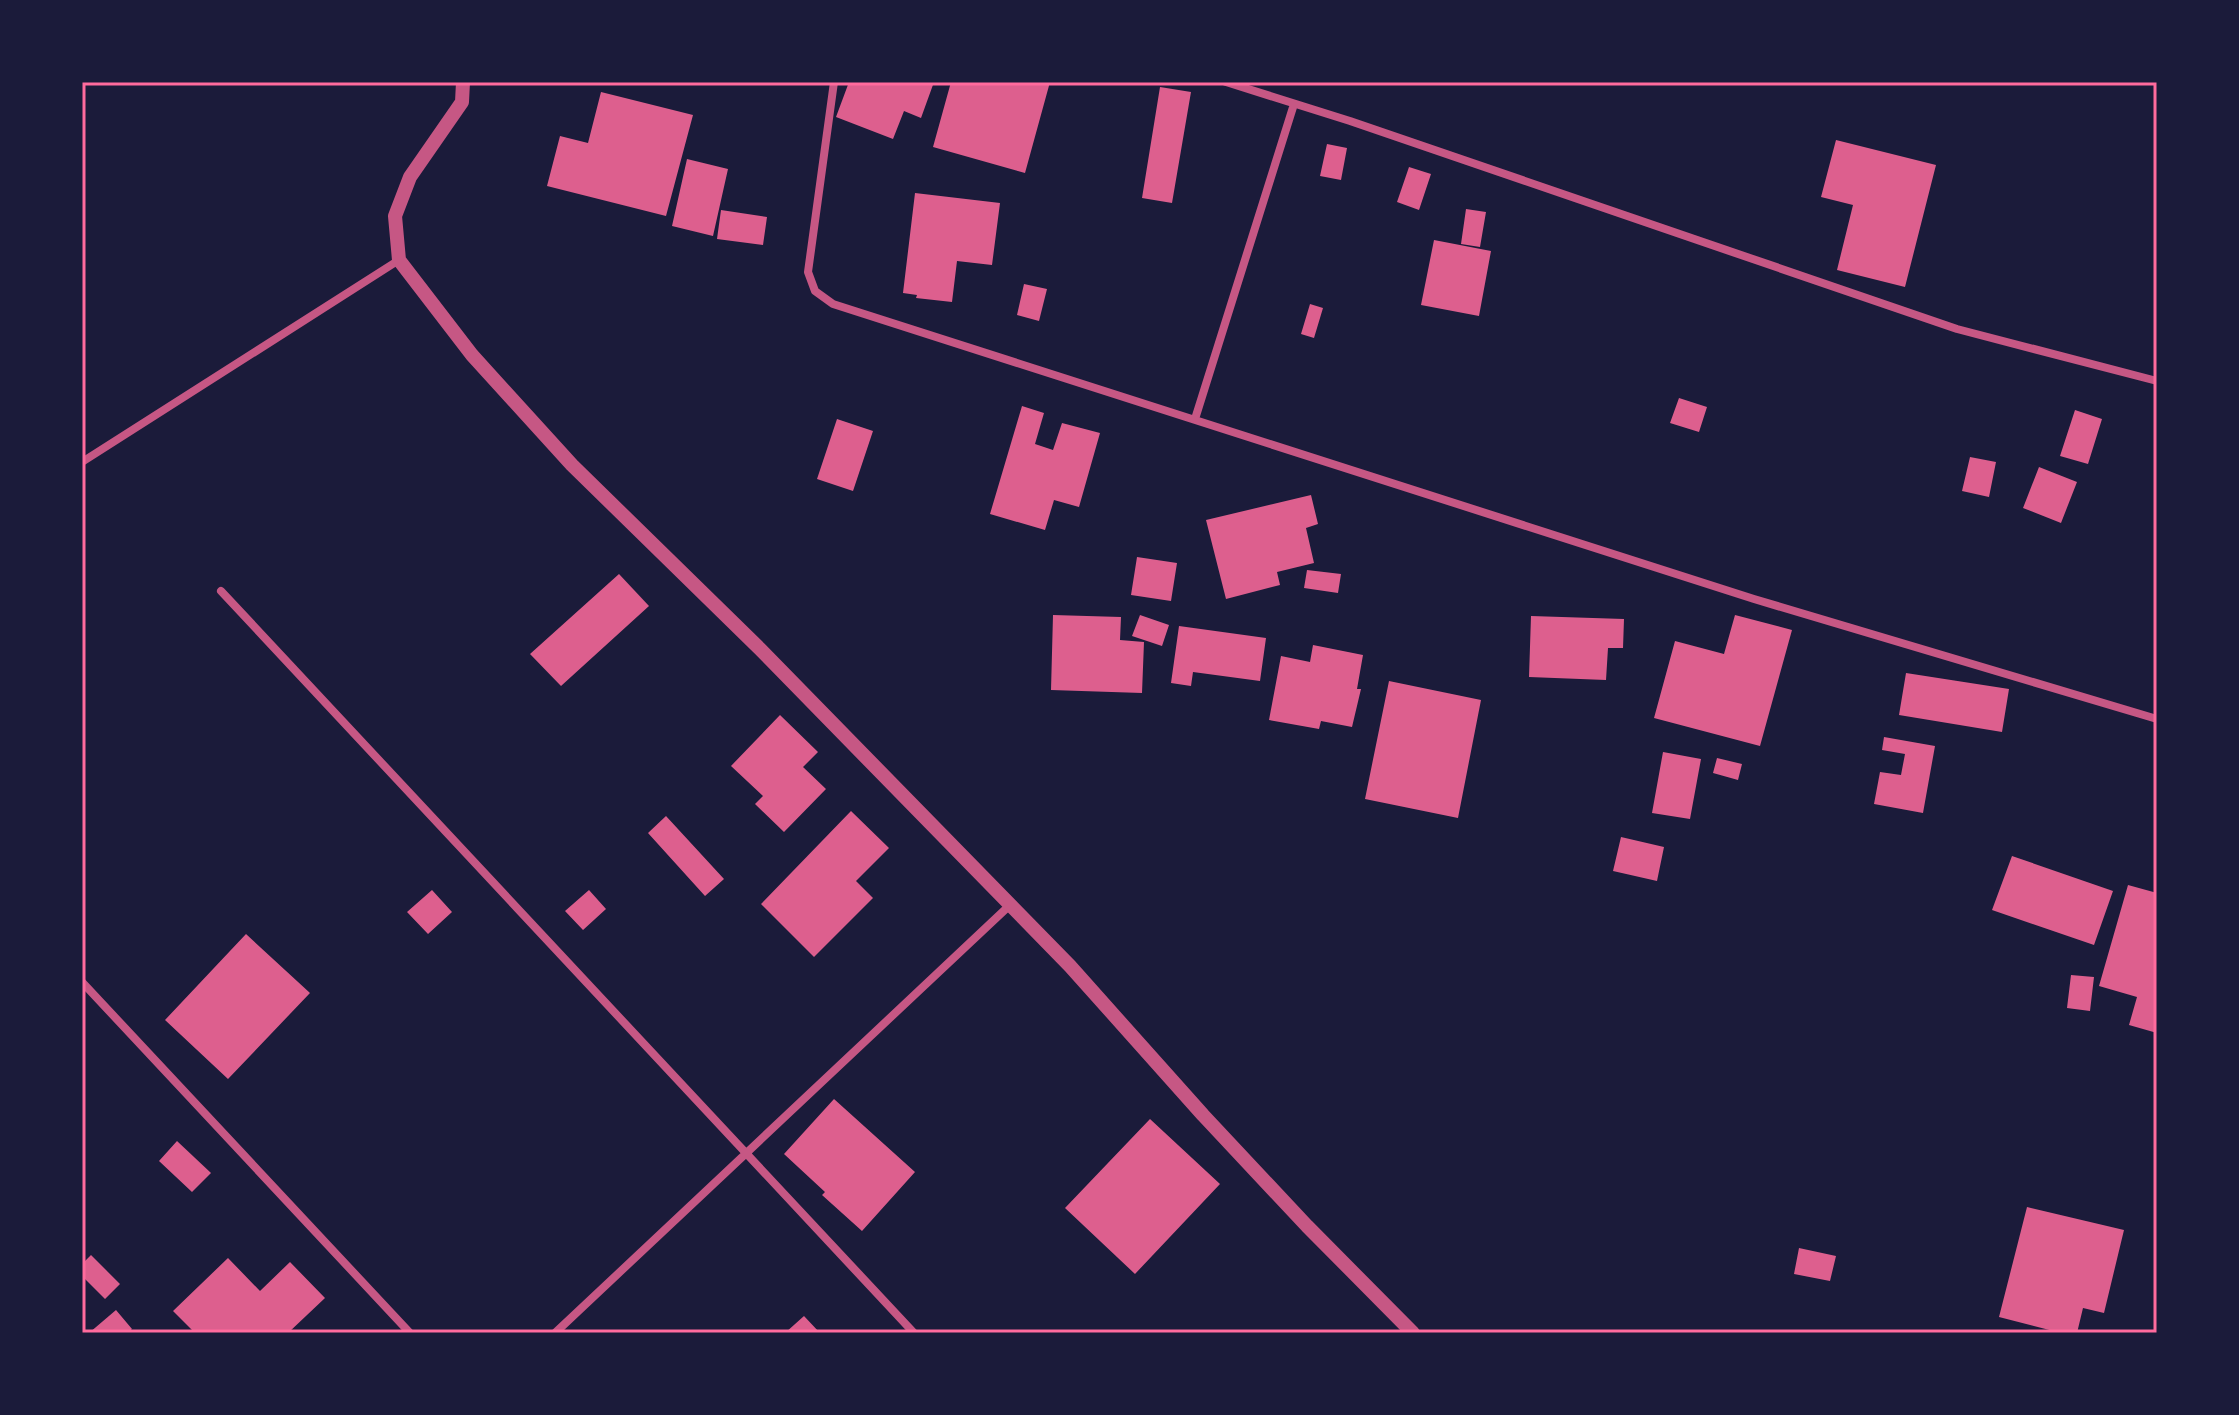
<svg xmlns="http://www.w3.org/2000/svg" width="2239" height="1415" font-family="Figtree,sans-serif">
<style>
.building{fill:#dd5f8e}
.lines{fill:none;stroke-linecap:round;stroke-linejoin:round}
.minor{stroke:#c65784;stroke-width:8}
.tertiary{stroke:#c65784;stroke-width:14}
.neatline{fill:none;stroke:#ff6b9d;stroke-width:3}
</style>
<rect width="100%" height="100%" fill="#1b1b3a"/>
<path class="building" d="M849 82H934L921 118 904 111 893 139 836 117Z
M951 82H1050L1025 173 933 147Z
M1160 87 1191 92 1172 203 1142 198Z
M601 92 693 115 666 216 547 186 560 136 588 143Z
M1836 140 1936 165 1905 287 1837 270 1853 205 1821 197Z
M1327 144 1347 148 1341 180 1320 176Z
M687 159 728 169 713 236 672 226Z
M1409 167 1431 174 1419 210 1397 202Z
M915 193 1000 203 992 265 957 261 952 302 916 298 917 295 903 293Z
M1466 209 1486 212 1480 247 1461 244Z
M721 210 767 217 763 245 717 239Z
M1434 240 1491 251 1479 316 1421 305Z
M1024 284 1047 289 1039 321 1017 315Z
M1310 304 1323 308 1314 338 1301 334Z
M1679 398 1707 407 1699 432 1670 423Z
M1022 406 1044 413 1035 444 1053 450 1062 423 1100 433 1079 507 1054 500 1045 530 990 514Z
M2075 410 2102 419 2088 464 2060 456Z
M837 419 873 431 853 491 817 479Z
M1970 457 1996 462 1989 497 1962 491Z
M2039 467 2077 482 2061 523 2023 508Z
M1311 495 1318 524 1306 528 1314 563 1277 572 1280 585 1226 599 1206 520Z
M1137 557 1177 563 1171 601 1131 595Z
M1307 570 1341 574 1338 593 1304 588Z
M619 574 649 606 561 686 530 654Z
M1053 615 1121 617 1120 640 1144 642 1142 693 1051 690Z
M1140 615 1169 625 1162 646 1132 636Z
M1735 615 1792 630 1760 746 1654 718 1675 641 1724 654Z
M1531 616 1624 619 1623 648H1608L1606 680 1529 677Z
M1179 626 1266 638 1260 681 1193 672 1191 686 1171 683Z
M1313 645 1363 655 1357 689H1361L1352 727 1321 721 1319 729 1269 720 1281 656 1310 662Z
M1906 673 2009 689 2002 732 1899 715Z
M1389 681 1481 700 1458 818 1365 799Z
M780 715 818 752 803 767 826 789 784 832 755 804 763 796 731 766Z
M1884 737 1935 746 1923 813 1874 804 1880 772 1901 775 1905 754 1882 750Z
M1663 752 1701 759 1690 819 1652 813Z
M1717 758 1742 764 1738 780 1713 773Z
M851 811 889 848 856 881 873 898 814 957 761 904Z
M666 816 724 879 705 896 648 833Z
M1621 837 1664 847 1657 881 1613 871Z
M2012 856 2113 891 2094 945 1992 910Z
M2128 885 2157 893V1033L2129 1025 2137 997 2099 986Z
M432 890 452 912 428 934 407 912Z
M589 890 606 909 583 930 565 911Z
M246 934 310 993 228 1079 165 1020Z
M2071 975 2094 977 2090 1011 2067 1008Z
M834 1099 915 1172 862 1231 822 1195 825 1192 784 1154Z
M1150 1119 1220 1184 1135 1274 1065 1208Z
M177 1141 211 1173 192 1192 159 1161Z
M2027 1207 2124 1230 2104 1313 2083 1308 2077 1333H2061L1999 1317Z
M1799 1248 1836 1256 1830 1281 1794 1274Z
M91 1255 120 1284 105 1299 82 1276V1264Z
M228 1258 260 1291 290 1262 325 1298 288 1333H195L173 1311Z
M116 1310 132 1329 127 1333H89Z
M804 1316 820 1333H785Z"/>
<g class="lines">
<path class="minor" d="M834 82 808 272 815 291 833 304 1754 599 2157 719
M1226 82 1350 121 1957 329 2157 381
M1195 419 1294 104
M82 462 399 260
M221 591 914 1333
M82 982 410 1333
M555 1333 1010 905"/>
<path class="tertiary" d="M463 82 462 102 410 177 395 216 399 260 472 355 572 465 760 649 1070 966 1203 1115 1307 1226 1413 1333"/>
</g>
<rect width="2239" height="1415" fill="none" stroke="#1b1b3a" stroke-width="168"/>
<rect x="84" y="84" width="2071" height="1247" class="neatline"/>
</svg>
